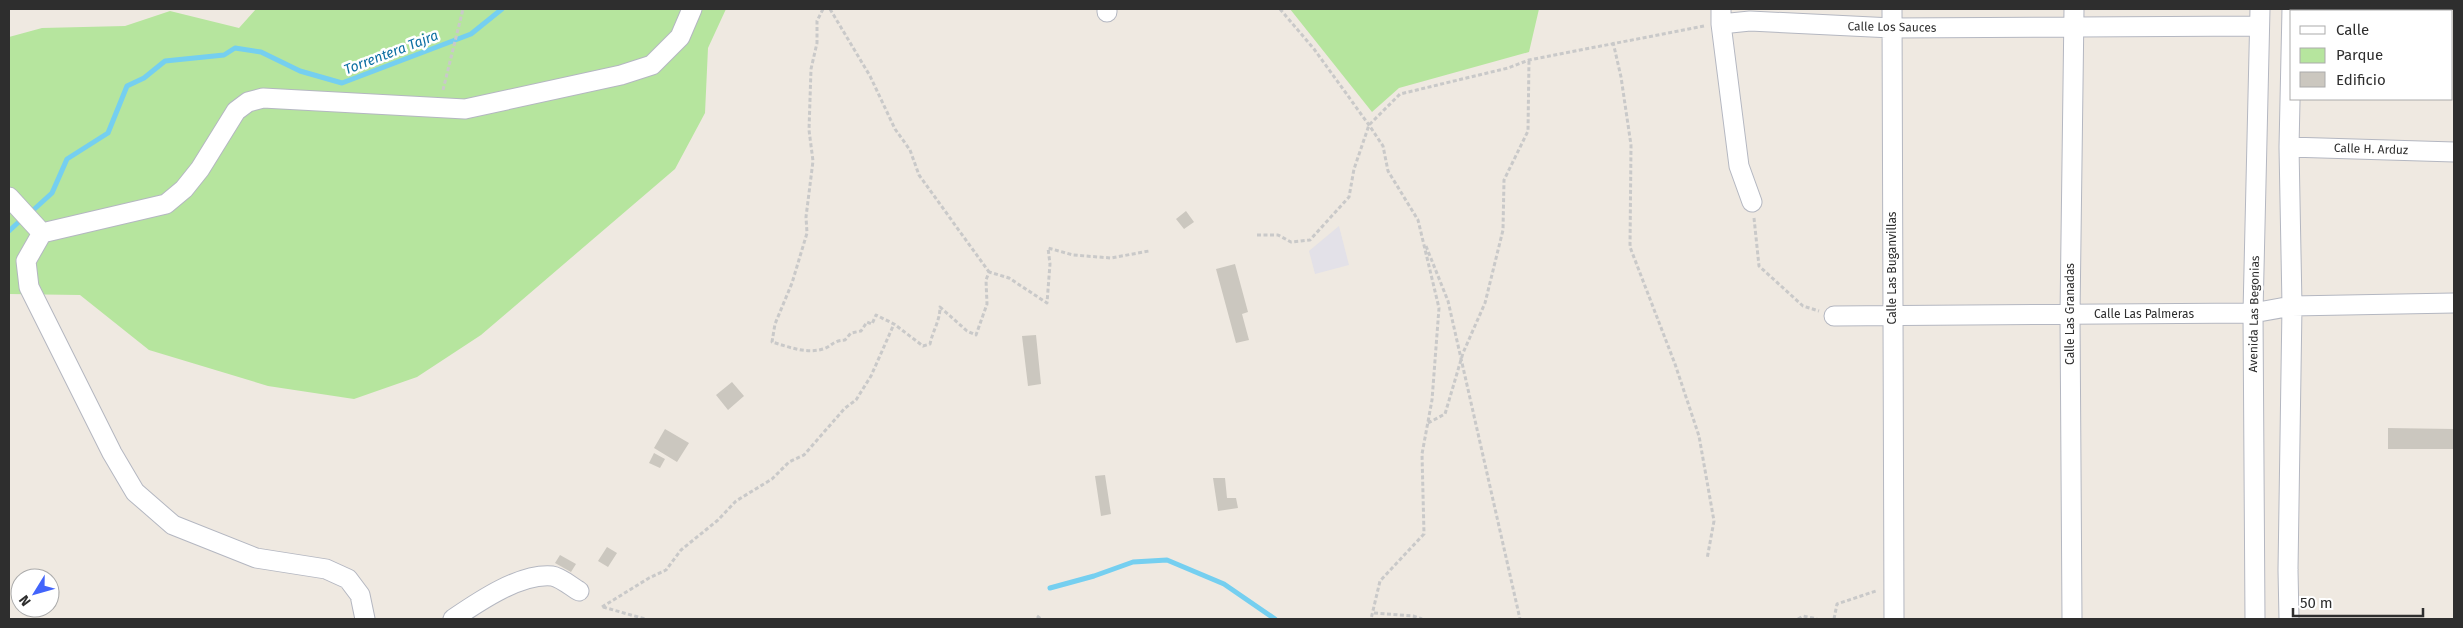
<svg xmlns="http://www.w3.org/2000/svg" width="2463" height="628" font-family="'Fira Sans',sans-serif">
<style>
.industrial{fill:#e3e1e8}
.green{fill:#b6e59e}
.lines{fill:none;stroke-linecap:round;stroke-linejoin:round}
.stream{stroke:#75cff0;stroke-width:5}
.building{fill:#cbc7bf}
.minor-casing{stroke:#b4b7c1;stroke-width:21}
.path{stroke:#c9c9c9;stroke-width:3;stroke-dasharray:4 2.5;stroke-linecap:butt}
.minor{stroke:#fff;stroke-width:19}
.labels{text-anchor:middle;stroke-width:5;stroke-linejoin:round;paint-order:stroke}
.street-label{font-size:12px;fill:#2e2e2e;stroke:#fff}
.water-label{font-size:14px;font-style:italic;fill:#0d6fa3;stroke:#fff}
</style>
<rect width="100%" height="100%" fill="#efe9e1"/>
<path class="industrial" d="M1339 226 1349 265 1315 274 1309 251Z"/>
<path class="green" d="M256 9H726L708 48 705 113 675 169 481 335 417 377 354 399 268 386 149 350 80 295 9 294V37L42 28 125 26 170 11 239 28Z
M1290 9H1539L1529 52 1399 88 1372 112Z"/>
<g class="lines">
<path class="stream" d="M30 213 52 193 67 159 108 133 127 86 144 78 165 61 224 55 235 48 261 52 300 71 342 83 471 34 502 9
M9 231 23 218
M1050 588 1094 576 1133 562 1167 560 1224 584 1275 619"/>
</g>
<path class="building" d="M1186 211 1194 222 1184 229 1176 219Z
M1235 264 1248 312 1242 314 1249 340 1236 343 1216 269Z
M1036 335 1041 384 1028 386 1022 336Z
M732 382 744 396 728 410 716 395Z
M2388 428 2454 429V449H2388Z
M665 429 689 443 677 462 654 448Z
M654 453 665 459 660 468 649 463Z
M1105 475 1111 514 1101 516 1095 476Z
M1213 478H1225L1227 498H1236L1238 508 1218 511Z
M607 547 617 553 608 567 598 561Z
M560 555 576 564 571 572 555 563Z"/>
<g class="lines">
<defs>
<path id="minor" d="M1721 9V24L1739 166 1752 202
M1892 9 1894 619
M1107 12V9
M1721 24 1750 21 1892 28 2259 26
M2289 147 2454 152
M9 197 42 233
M1834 316 2253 313 2292 306 2454 303
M365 619 360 595 348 579 326 569 256 558 173 525 135 492 112 453 29 287 26 261 42 233 166 204 184 189 200 169 236 111 248 102 263 98 465 109 621 75 652 65 680 37 692 9
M453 619C478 602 520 573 552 576 560 577 572 587 579 591
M2072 619 2070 315 2074 9
M2255 619 2253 313 2260 9
M2289 619 2288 570 2292 306 2289 147 2292 9"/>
</defs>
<use href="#minor" class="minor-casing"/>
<path class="path" d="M823 9 817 21V43L811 69 809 130 813 161 806 217 807 233 792 283 775 324 772 342C789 347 806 354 823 349 833 346 831 341 845 340L851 333 861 331 867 322 872 324 876 315 894 324 923 346 930 344C933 330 940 321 940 307L967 331 976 335 987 304 986 280 989 272 1009 278 1047 303 1050 264 1048 248 1073 255 1111 258 1149 251
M830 9 870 76 895 129 910 150 919 175 989 272
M1280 9 1314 49 1369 125 1383 146 1388 171 1418 220 1439 308 1432 400 1422 454 1424 534 1380 581 1371 619
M1613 42 1621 77 1631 145 1630 247 1675 364 1699 436 1714 521 1707 559
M443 90 463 9
M1754 218 1759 266 1803 306 1819 311
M1257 235H1278L1291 242 1310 240 1349 197 1354 169 1369 125 1400 94 1508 68 1529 60 1704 26
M1426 246 1448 301 1520 619
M1428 423 1445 414 1463 353 1485 303 1503 230 1504 180 1528 131 1529 60
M602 607 649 578 666 570 681 550 718 520 736 501 772 479 789 462 804 455 845 408 856 400 871 376 894 324
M603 607 645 619
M1374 613 1413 616 1422 619
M1037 616 1041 619
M1798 619 1803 616 1817 619
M1834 619 1837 604 1876 591"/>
<use href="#minor" class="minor"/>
</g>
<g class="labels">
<g class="street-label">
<text transform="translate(1892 27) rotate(1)" y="4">Calle Los Sauces</text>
<text transform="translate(2371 149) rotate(2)" y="4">Calle H. Arduz</text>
<text transform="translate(1892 268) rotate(-90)" y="4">Calle Las Buganvillas</text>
<text transform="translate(2070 314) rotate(-90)" y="4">Calle Las Granadas</text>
<text x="2144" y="318">Calle Las Palmeras</text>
<text transform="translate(2254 314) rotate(-89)" y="4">Avenida Las Begonias</text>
</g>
<g class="water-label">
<text transform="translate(391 52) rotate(-21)" y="5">Torrentera Tajra</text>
</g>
</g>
<rect width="2463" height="628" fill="none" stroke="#2e2e2e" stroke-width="20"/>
<rect x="2290" y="10" width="162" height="90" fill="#ffffff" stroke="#ababab"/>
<rect x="2300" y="26" width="25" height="8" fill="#ffffff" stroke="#ababab"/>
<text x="2336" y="35" font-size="15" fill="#2e2e2e">Calle</text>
<rect x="2300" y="48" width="25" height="15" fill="#b6e59e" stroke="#ababab"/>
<text x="2336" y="60" font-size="15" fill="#2e2e2e">Parque</text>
<rect x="2300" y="72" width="25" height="15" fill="#cbc7bf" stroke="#ababab"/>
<text x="2336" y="85" font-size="15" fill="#2e2e2e">Edificio</text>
<g transform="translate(35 593) rotate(233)"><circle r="24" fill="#ffffff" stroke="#ababab"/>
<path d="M0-4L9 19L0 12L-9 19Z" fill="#4264fb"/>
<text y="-8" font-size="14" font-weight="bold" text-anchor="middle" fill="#2e2e2e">N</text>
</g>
<path d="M2293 608v8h130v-8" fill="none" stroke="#2e2e2e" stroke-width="2.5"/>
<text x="2300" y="608" font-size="15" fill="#2e2e2e" stroke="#ffffff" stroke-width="4" paint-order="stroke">50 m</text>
</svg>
